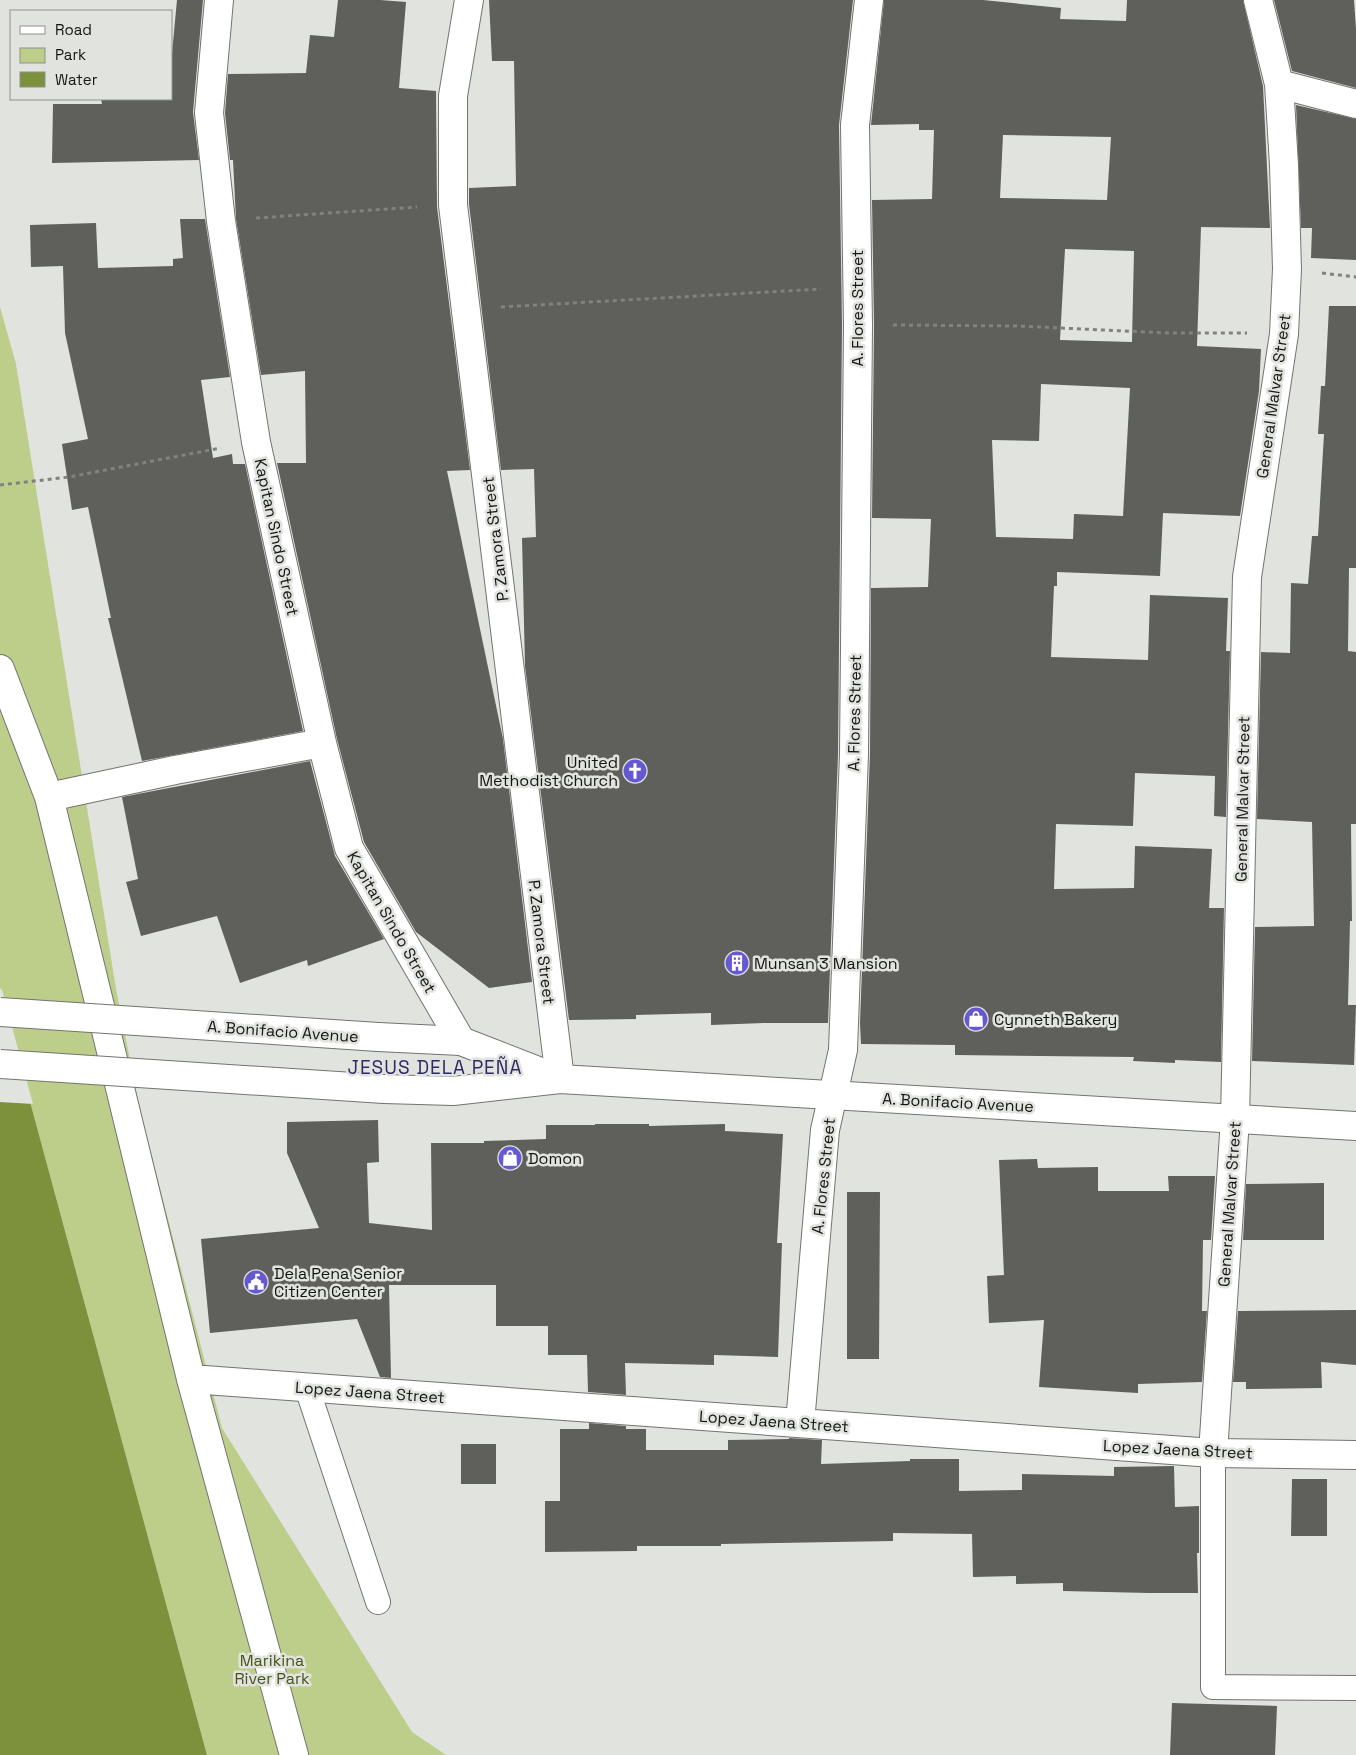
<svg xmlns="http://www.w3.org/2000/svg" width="1356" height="1755" font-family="'Space Grotesk',sans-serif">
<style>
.green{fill:#bcce8a}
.water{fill:#7d903c}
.pier{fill:#e1e3de}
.building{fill:#5f605c;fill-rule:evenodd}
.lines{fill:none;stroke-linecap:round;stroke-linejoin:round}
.lane-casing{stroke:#737470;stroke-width:26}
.street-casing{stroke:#737470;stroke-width:30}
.primary-casing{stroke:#737470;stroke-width:30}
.path{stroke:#81827f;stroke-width:3;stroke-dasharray:4 4;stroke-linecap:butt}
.lane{stroke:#fff;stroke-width:24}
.street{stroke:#fff;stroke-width:28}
.primary{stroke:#fff;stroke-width:28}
.primary-bridge-casing{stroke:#737470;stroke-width:30;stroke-linecap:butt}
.primary-bridge{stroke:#fff;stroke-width:28}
.labels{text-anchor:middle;stroke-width:5;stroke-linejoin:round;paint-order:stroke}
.street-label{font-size:16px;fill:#151514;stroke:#e1e3de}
.poi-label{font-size:16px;fill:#151514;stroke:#e1e3de;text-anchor:start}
.park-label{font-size:16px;fill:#475417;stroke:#e1e3de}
.quarter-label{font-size:19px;letter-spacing:1px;fill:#2f2964;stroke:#e1e3de}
</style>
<rect width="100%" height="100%" fill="#e1e3de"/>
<path class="green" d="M0 307 16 364 116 989 140 1110 222 1428 412 1732 446 1755H207L0 991Z"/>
<path class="water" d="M0 991 207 1755H0Z"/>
<path class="pier" d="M0 988 2 990 33 1104 0 1102Z"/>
<path class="building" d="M177 0H203L193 112 199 160 52 163 53 104H102L101 99H171V64Z
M338 0H380L406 2 399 88 436 91 437 207 470 470 447 471 503 739 532 982 489 988 416 932 364 842 337 739 277 463H306L305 371 261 375 236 219 233 160H230L225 113 228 74 306 73 310 35 334 37Z
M489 0H853L839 125 842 325 838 754 828 1023H765L711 1025V1013L636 1015V1019L569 1020 525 666 522 538 536 537 534 469 501 470 469 204V188L516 186 514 61H492Z
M884 0H983L1061 8 1060 19 1126 21 1127 0H1243L1263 86 1270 228 1201 227 1197 346 1261 349 1259 391 1240 516 1163 513 1160 576 1057 572V586H1054L1051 657 1148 660 1150 595 1228 598 1226 651H1230L1226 817 1214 816 1215 776 1135 773 1133 826 1056 824 1054 889 1134 888 1135 846 1212 849 1209 908H1224L1221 1062 1175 1060V1063L1133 1061 1134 1057 955 1055V1045L861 1044 860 1023 870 754 871 588 928 587 931 519 872 518 874 325 872 200 932 199 934 130H919V124L871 125ZM1003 135 1111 137 1107 200 1000 198ZM1065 249 1134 251 1132 342 1060 340ZM1041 384 1130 388 1123 516 1074 514 1073 539 996 537 992 440 1039 441Z
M1274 0H1354L1356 29V88L1292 71Z
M1296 105 1356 119V260L1311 258 1312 228H1301Z
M180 219H205L230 377 201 380 213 458 232 454 233 464H245L303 731 142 761 108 618H111L88 507 72 510 62 444 88 439 65 333 63 266 31 267 30 225 96 223 98 268 173 266V259L183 258Z
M1329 306H1356V568H1349L1348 651 1356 652V824H1351L1352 921H1350L1348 1005H1356L1354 1065 1252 1061 1255 927 1314 926 1312 822 1257 819 1261 652 1290 653 1291 583 1308 584 1312 536H1318L1324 434H1318L1321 386H1325Z
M310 761 335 856 384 939 308 966 307 960 240 983 217 916 141 936 126 882 138 879 122 797Z
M378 1120 379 1162 367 1163 369 1223 432 1230 431 1143H484V1141L546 1139V1125H595V1124H649V1126L725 1124V1131L783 1134 777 1243H782L778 1357 714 1355V1365L625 1363 626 1395 588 1392 587 1355H548V1326H496V1285H389L391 1378 380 1377 357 1319 210 1333 201 1239 319 1228 287 1153V1122Z
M1037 1159 1038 1168 1098 1167V1191H1169L1168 1176H1215L1211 1240H1203L1202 1311H1207L1202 1382 1138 1384V1393L1039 1387 1044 1320 989 1323 987 1276 1004 1275 999 1160Z
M1324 1183V1240H1243L1246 1184Z
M847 1192H880L879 1359H847Z
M1356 1310V1365L1321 1362 1322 1388 1246 1389V1382H1233L1238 1311Z
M589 1423 626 1426V1429H646V1450H728V1440L789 1439V1438L822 1440 821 1464 910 1461V1459H959V1491L1022 1490V1474L1114 1476V1467L1174 1466 1175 1507 1199 1506V1553H1197L1198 1593H1149L1063 1591V1583L1016 1584V1576L973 1577 972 1534 893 1533V1541L721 1544V1546H637V1551L545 1552V1501H560V1429H589Z
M461 1444H496V1484H461Z
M1292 1479H1327V1536H1291Z
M1172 1703 1277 1706 1275 1755H1170Z"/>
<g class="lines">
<defs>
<path id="lane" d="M307 1388 378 1602
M1213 1453V1687L1356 1688"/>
<path id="street" d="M219 0 209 113 221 221 256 442 322 743 349 848 461 1041
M469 0 453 96V205L560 1079
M1279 84 1356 104
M0 669 49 797 191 1379 294 1755
M49 797 175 770 322 743
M191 1379 1213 1453 1356 1455
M800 1423 825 1130 843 1050 854 754 858 325 855 125 869 0
M1213 1453 1235 1119 1247 577 1284 334 1287 269 1284 165 1279 84 1258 0"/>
<path id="primary" d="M378 1037 461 1041 556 1078
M384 1089 453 1091 560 1079 1356 1126"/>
</defs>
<use href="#lane" class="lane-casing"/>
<use href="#street" class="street-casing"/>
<use href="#primary" class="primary-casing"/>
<path class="path" d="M256 218 417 207
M1322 273 1356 277
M501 307 821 289
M893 325 1017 326 1168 333H1247
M0 485 69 477 221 448"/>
<use href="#lane" class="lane"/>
<use href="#street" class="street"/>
<use href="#primary" class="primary"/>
<defs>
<path id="primary-bridge" d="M0 1012 378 1037
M0 1064 384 1089"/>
</defs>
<use href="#primary-bridge" class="primary-bridge-casing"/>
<use href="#primary-bridge" class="primary-bridge"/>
</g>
<defs>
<symbol id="church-disc" viewBox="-11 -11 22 22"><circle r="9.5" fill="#6658d1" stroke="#e1e3de"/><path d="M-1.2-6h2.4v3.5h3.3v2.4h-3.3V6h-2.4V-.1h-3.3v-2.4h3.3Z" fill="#fff"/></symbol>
<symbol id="building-disc" viewBox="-11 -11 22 22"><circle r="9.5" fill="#6658d1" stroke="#e1e3de"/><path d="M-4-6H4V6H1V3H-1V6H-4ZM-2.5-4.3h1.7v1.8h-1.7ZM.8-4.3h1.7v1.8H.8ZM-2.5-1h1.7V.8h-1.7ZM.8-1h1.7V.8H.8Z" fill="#fff"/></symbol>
<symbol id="shop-disc" viewBox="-11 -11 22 22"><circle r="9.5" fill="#6658d1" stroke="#e1e3de"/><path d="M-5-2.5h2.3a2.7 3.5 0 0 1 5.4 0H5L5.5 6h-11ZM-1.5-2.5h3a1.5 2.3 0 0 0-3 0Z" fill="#fff"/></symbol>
<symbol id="civic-disc" viewBox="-11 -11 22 22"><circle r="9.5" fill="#6658d1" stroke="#e1e3de"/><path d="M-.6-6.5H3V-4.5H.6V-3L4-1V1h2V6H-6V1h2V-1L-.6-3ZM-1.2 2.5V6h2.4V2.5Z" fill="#fff"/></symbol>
</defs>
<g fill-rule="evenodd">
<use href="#church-disc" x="621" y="757" width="28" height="28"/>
<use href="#building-disc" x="723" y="949" width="28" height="28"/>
<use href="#shop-disc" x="962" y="1005" width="28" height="28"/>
<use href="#shop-disc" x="496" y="1144" width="28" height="28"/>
<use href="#civic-disc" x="242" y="1268" width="28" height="28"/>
</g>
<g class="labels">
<g class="street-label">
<text transform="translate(857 308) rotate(-90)" y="6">A. Flores Street</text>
<text transform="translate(1273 396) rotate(-82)" y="6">General Malvar Street</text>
<text transform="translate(277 537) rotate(78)" y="6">Kapitan Sindo Street</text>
<text transform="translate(495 539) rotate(-97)" y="6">P. Zamora Street</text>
<text transform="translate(854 713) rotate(-89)" y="6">A. Flores Street</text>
<text transform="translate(1242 799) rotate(-89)" y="6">General Malvar Street</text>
<text transform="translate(392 922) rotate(60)" y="6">Kapitan Sindo Street</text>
<text transform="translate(542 942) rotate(83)" y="6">P. Zamora Street</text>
<text transform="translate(283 1031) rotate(4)" y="6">A. Bonifacio Avenue</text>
<text transform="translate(958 1102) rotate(3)" y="6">A. Bonifacio Avenue</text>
<text transform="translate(823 1176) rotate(-84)" y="6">A. Flores Street</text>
<text transform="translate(1229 1204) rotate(-86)" y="6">General Malvar Street</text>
<text transform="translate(370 1392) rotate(4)" y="6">Lopez Jaena Street</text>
<text transform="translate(774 1421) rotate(4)" y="6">Lopez Jaena Street</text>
<text transform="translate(1178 1449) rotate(3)" y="6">Lopez Jaena Street</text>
</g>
<g class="poi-label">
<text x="618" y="768" text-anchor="end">United<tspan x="618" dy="18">Methodist Church</tspan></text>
<text x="754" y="969">Munsan 3 Mansion</text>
<text x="994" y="1025">Cynneth Bakery</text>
<text x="528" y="1164">Domon</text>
<text x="274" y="1279">Dela Pena Senior<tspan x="274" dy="18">Citizen Center</tspan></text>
</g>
<g class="park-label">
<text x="272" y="1666">Marikina<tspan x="272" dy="18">River Park</tspan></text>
</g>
<g class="quarter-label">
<text x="435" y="1074">JESUS DELA PEÑA</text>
</g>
</g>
<rect x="10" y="10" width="162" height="90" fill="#e1e3de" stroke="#8f918d"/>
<rect x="20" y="26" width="25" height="8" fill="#ffffff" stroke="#8f918d"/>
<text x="55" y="35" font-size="15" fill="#151514">Road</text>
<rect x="20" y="48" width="25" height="15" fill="#bcce8a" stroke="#8f918d"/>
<text x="55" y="60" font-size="15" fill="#151514">Park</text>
<rect x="20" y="72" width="25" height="15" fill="#7d903c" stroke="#8f918d"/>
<text x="55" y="85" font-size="15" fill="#151514">Water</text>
</svg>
